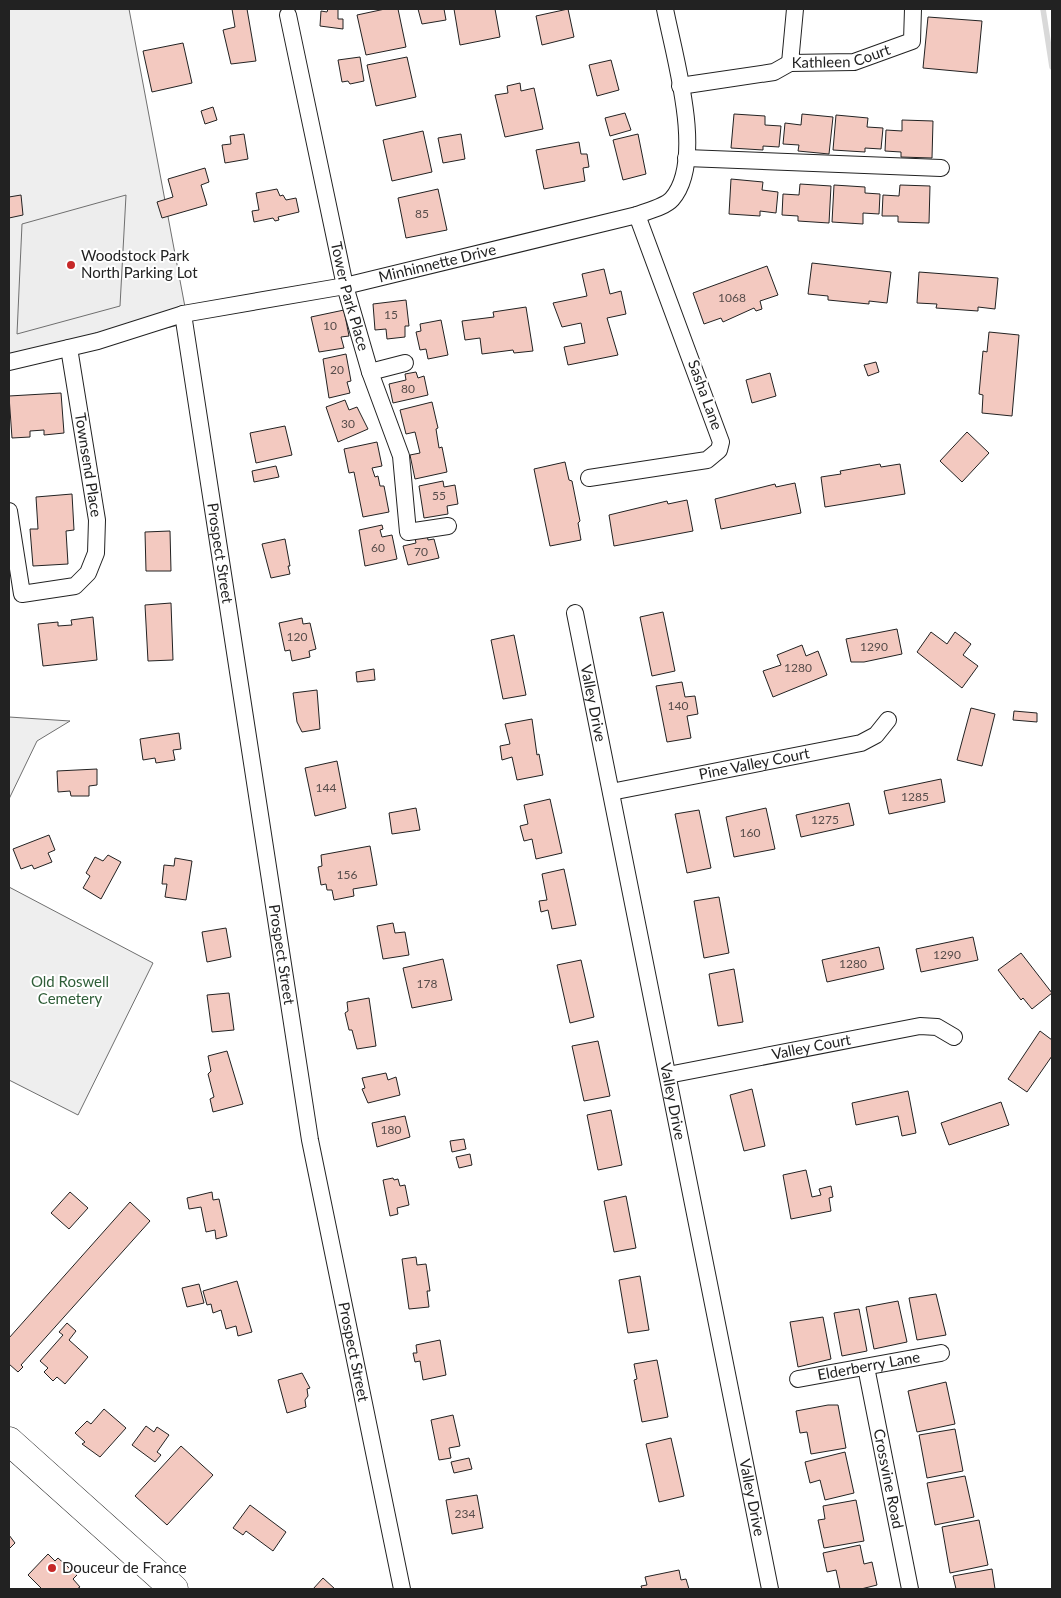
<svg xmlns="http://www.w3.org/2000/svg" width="1061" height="1598" font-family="Lato,sans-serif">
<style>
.green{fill:#eee;stroke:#6f6f6f}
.parking{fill:#ededed;stroke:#6f6f6f}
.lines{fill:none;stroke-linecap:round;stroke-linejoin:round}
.stream{stroke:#d9d9d9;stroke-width:5.5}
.building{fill:#f3c9c0;stroke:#222}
.minor-casing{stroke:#222;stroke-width:18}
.trunk-casing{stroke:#222;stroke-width:29}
.minor{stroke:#fff;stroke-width:16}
.trunk{stroke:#fff;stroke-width:28}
.poi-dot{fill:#c62828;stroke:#fff;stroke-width:2}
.labels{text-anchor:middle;stroke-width:4;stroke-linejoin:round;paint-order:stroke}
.number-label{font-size:12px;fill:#564c4a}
.street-label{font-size:15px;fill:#222;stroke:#fff}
.poi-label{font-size:15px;fill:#222;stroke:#fff;text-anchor:start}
.park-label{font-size:15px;fill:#2f5e38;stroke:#fff}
</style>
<rect width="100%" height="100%" fill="#fff"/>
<path class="green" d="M9 9H129L188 323 82 347 9 357Z
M9 717 70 721 37 741 9 799Z
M9 887 153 963 78 1115 9 1080Z"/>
<path class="parking" d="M126 195 120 306 17 334 22 224Z"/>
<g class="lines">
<path class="stream" d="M1043 9 1052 67"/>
</g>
<path class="building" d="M232 9H247L256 61 231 64 223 30 235 27Z
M328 9H338V19H343V29L320 26 321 11 327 12Z
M385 9H398L406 47 366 55 357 15Z
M418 9H444L446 20 422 24Z
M454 9H495L500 37 460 45Z
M568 9 574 37 542 45 536 16Z
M928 17 982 21 977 73 923 68Z
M183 43 192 83 152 92 143 51Z
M360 57 364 81 350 84 348 81 342 82 338 60Z
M407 57 416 97 376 106 367 65Z
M611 60 619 90 597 96 589 65Z
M520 83 521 91 534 88 543 129 505 137 495 95 508 93 507 86Z
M213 107 217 120 205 124 201 111Z
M625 113 631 130 610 136 605 118Z
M734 114 765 116V125L781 126 779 147 763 146V150L731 148Z
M802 114 833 117 829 154 798 151 799 145 783 144 785 123 801 125Z
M836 115 868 118 867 127 883 128 881 149 865 148V152L833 150Z
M902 120 933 121 932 158 901 157V152L885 151 886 130 902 131Z
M423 131 432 172 392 181 383 140Z
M244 134 248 159 225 163 222 145 231 144 230 136Z
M461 134 465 159 443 163 438 138Z
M638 134 646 174 623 180 613 140Z
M579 142 581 154H587L589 167 583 168 585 181 544 189 536 150Z
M205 168 209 182 201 185 207 205 162 218 157 202 173 197 168 179Z
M731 179 763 182 762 190 778 192 776 213 760 211V216L729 214Z
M800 184 831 186 829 223 798 221V216L782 215 783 194 799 195Z
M834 185 865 187V193L880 194 879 214 863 213V224L832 222Z
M900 185 930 186 929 223 898 222V216H882L883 195 899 196Z
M277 189 280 196 283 195 286 200 296 198 299 212 278 217 279 220 275 221 273 218 254 222 252 211 259 210 256 193Z
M438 189 447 230 406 238 398 198Z
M21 195 23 215 9 218V197Z
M812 263 891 272 887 303 869 301V304L828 300V296L808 294Z
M767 266 778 295 760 301 762 309 756 311 754 308 723 322 721 318 704 324 693 293Z
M604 269 610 294 621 291 626 314 607 318 618 355 568 365 564 347 585 343 581 323 562 327 553 303 587 296 582 274Z
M919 272 998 278 995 309 978 307V311L936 308 937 304 917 303Z
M406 300 409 326H405V337L387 339 386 329 375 330 373 304Z
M526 307 533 351 514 353 513 350 482 354 480 338 465 340 462 321 494 317 493 312Z
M344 310 349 336 341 337 344 348 319 352 311 317Z
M441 320 448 355 428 359 426 349 420 350 416 332 421 331 420 324Z
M989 332 1019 335 1012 416 982 413 983 395 979 394 983 351 987 352Z
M346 354 351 381 347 382 350 393 329 398 323 359Z
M876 362 879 372 868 376 864 365Z
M416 372 418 378 424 376 428 395 393 403 389 384 406 380 405 374Z
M770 373 776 396 752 403 746 380Z
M61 393 64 433 44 435V430L30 431V437L12 438 9 396Z
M345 400 349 410 357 407 368 429 338 442 326 407Z
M432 402 438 428 436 429 439 448 442 447 447 472 415 479 410 455 420 453 415 432 406 434 400 410Z
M285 426 292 455 256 463 250 433Z
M967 432 989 453 962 482 940 461Z
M377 442 382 466 372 468 375 477 378 476 380 486H384L389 512 363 517 354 472 349 473 344 449Z
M565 462 569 480 572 481 580 521 578 523 581 540 550 546 534 469Z
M880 464 881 467 900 464 905 494 825 507 821 477 841 474 840 471Z
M276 466 279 477 254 482 252 471Z
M443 481 444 487 455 485 458 504 447 506 448 514 424 518 419 486Z
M795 483 801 513 721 529 715 499 775 484 776 487Z
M72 494 74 530 66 531 68 564 33 566 30 529H38L36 497Z
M687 500 693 531 614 546 609 515 667 501 668 504Z
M382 525 383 529 380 530 382 537 392 535 397 559 365 566 359 530Z
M170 531 171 571H146L145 532Z
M427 535 428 540 434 539 439 558 408 565 403 546 416 543 415 538Z
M285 539 290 566H288L290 574 271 578 262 544Z
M171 603 173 660 148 661 145 605Z
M663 612 675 671 652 676 640 617Z
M93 617 97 660 43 666 38 624 58 622V626L72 625 71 620Z
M302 618 303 624 310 623 316 649 309 651 310 657 292 661 290 650 285 651 279 623Z
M897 629 902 654 864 662H851L846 639Z
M931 632 947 644 955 632 971 644 963 655 978 666 962 688 917 652Z
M514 635 526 695 503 699 491 640Z
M802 645 806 656 818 651 827 675 773 697 763 671 781 665 777 655Z
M374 669 375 680 357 682 356 672Z
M682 682 685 697 695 696 698 714 687 716 691 738 667 742 656 686Z
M317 690 320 729 302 732 297 722 293 693Z
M971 708 995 714 982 766 957 760Z
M1014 711 1037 713V722L1013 720Z
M532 719 537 755 539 754 543 775 517 780 512 757 502 760 500 746 510 744 505 724Z
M179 733 181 749 173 750 175 760 156 763 155 758 143 760 140 739Z
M337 761 346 808 315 816 305 768Z
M97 769V785L89 786V796H71L70 791 58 792 57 771Z
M941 779 945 802 889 814 884 791Z
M550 799 562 853 536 859 532 839 524 841 520 826 528 824 524 805Z
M849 803 854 825 801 837 796 815Z
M416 808 420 830 392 834 389 813Z
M766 808 775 849 734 857 726 817Z
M699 810 711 868 687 873 675 814Z
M49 835 55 850 48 853 52 862 34 869 32 865 21 869 13 849Z
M370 846 377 885 353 889 354 896 334 900 332 890H327L326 884 321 885 318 867 322 866 321 855Z
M108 855 121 862 101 899 83 888 90 876 86 873 95 857 103 861Z
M175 858 192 861 186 900 165 897 167 884H162L164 865 174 866Z
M564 869 576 925 552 929 548 910 541 912 539 901 547 900 542 874Z
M719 897 729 953 704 958 694 901Z
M393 923 395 933 405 932 409 955 383 959 377 926Z
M226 928 231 957 207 962 202 932Z
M973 937 978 960 921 972 916 949Z
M879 947 884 969 827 982 822 960Z
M1021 953 1052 993 1032 1009 1023 998 1021 1000 998 970Z
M443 959 452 1000 412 1008 403 968Z
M581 960 594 1017 570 1023 557 965Z
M734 969 743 1022 718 1026 709 974Z
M229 993 234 1030 212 1032 207 995Z
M369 998 376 1046 357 1049 352 1030H349L345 1013 348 1011 347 1002Z
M1040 1031 1052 1040V1056L1027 1092 1008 1079Z
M598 1041 610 1096 584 1101 572 1046Z
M227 1051 243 1104 213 1112 210 1099 214 1097 208 1074 211 1071 208 1056Z
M386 1073 388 1080 396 1077 400 1095 368 1103 362 1089 365 1088 362 1078Z
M752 1089 765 1146 744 1151 730 1095Z
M908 1091 916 1133 902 1136 898 1116 856 1125 852 1103Z
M1001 1102 1009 1125 949 1145 941 1123Z
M611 1110 622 1165 598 1170 587 1115Z
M405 1116 410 1137 377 1147 372 1123Z
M464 1139 466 1149 452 1152 450 1141Z
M470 1154 472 1165 459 1168 456 1157Z
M806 1170 812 1197 821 1195 819 1189 831 1186 833 1197 829 1198 831 1211 791 1219 783 1175Z
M393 1178 394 1180 398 1179 400 1186 405 1185 409 1205 397 1208 398 1214 390 1216 383 1180Z
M70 1192 88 1208 69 1229 51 1213Z
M212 1192 213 1200 219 1199 227 1236 216 1239 215 1230 206 1232 201 1207 189 1209 187 1198Z
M626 1196 636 1248 614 1252 604 1201Z
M130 1202 150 1221 21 1365 23 1367 18 1372 9 1364V1338Z
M416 1257 417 1265 426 1264 430 1291H427L429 1307 409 1309 402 1259Z
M640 1276 649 1330 628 1333 619 1280Z
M237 1281 252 1332 238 1336 236 1326 226 1329 221 1310 213 1313 211 1304 207 1305 203 1291Z
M199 1284 204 1303 187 1307 182 1288Z
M936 1294 946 1335 917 1340 909 1298Z
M898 1301 907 1342 874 1349 866 1307Z
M859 1309 867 1351 842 1356 834 1313Z
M823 1317 831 1359 798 1367 790 1322Z
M67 1323 76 1331 69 1340 88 1357 65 1384 57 1377 53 1381 44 1372 48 1368 40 1361 63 1335 59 1332Z
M440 1340 446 1375 423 1380 420 1361 415 1362 413 1353H417L416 1345Z
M657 1360 668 1417 642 1422 634 1380 637 1379 634 1364Z
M302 1373 310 1388 307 1389 308 1396 305 1400 306 1407 287 1413 278 1380Z
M946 1382 955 1424 917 1432 908 1391Z
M828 1405H838L846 1448 811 1454 807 1432 800 1433 796 1411Z
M104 1409 126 1428 100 1457 82 1444 85 1442 75 1433 87 1421 91 1424Z
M453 1415 460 1446 449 1448 451 1458 439 1460 431 1420Z
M146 1426 154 1432 157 1427 169 1435 157 1452 161 1455 155 1462 132 1445Z
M955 1429 963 1471 927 1478 919 1435Z
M671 1438 684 1496 659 1502 646 1444Z
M181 1446 213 1475 167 1525 135 1496Z
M845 1452 854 1493 825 1500 820 1480 810 1483 805 1462Z
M469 1458 472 1469 454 1473 451 1462Z
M965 1476 974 1517 935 1525 927 1483Z
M477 1495 483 1528 452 1534 446 1500Z
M856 1500 864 1541 824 1548 818 1520 825 1519 823 1506Z
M250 1505 286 1532 273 1551 246 1531 243 1535 233 1528Z
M979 1520 988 1565 950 1573 942 1527Z
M9 1535 15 1543 9 1549Z
M860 1545 864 1564 872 1562 877 1585 861 1589H840L836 1570 827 1572 823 1553Z
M48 1554 55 1561 58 1558 77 1575 73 1579 80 1587 77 1589H42L28 1575Z
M992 1569 995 1589H956L953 1576Z
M679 1570 681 1580 686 1579 689 1589H642L641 1586 647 1585 645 1577Z
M323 1578 335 1589H313Z"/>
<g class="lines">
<defs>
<g id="minor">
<path id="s1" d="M795 9 790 63 854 62 912 41 913 9"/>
<path id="s2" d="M288 15 345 286 370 372 401 456 408 532 448 526"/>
<path d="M680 86 774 72 790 63"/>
<path d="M686 158 941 168"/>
<path id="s3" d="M183 314 310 1140 402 1589"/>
<path id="s4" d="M9 362 98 341 183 314 345 286 637 215C647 211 665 207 672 199 706 160 674 56 665 9"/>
<path d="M370 372 405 363"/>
<path d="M589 478 707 460 719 450 721 442 637 215"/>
<path d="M9 511 22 594 75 586 88 573 96 553 97 520 69 348"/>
<path id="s5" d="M575 613 770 1589"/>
<path id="s6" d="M611 792 861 743 876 735 888 720"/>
<path id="s7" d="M668 1075 920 1026 937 1027 954 1037"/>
<path id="s8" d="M866 1367 910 1589"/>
<path id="s9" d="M798 1379 941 1353"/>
</g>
<path id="trunk" d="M9 1441 174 1589"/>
</defs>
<use href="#minor" class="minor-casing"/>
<use href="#trunk" class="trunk-casing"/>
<use href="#minor" class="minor"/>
<use href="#trunk" class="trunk"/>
</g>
<g class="poi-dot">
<circle cx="71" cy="265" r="5"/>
<circle cx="52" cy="1568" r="5"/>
</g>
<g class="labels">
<g class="number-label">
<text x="422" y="218">85</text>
<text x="732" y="302">1068</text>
<text x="391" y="319">15</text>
<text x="330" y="330">10</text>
<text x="337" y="374">20</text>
<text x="408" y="393">80</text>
<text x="348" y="428">30</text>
<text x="439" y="500">55</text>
<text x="378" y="552">60</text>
<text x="421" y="556">70</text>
<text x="297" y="641">120</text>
<text x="874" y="651">1290</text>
<text x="798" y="672">1280</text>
<text x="678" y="710">140</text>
<text x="326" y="792">144</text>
<text x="915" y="801">1285</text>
<text x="825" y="824">1275</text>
<text x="750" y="837">160</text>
<text x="347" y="879">156</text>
<text x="947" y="959">1290</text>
<text x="853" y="968">1280</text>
<text x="427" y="988">178</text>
<text x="391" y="1134">180</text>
<text x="465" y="1518">234</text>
</g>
<g class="street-label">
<text dy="5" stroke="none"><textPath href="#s1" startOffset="106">Kathleen Court</textPath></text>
<text dy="5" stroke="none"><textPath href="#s4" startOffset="440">Minhinnette Drive</textPath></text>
<text dy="5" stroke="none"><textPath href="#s2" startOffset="288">Tower Park Place</textPath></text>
<text transform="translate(705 395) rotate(70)" y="5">Sasha Lane</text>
<text transform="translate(88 465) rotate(81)" y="5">Townsend Place</text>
<text dy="5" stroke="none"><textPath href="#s3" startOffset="242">Prospect Street</textPath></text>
<text dy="5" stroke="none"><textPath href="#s5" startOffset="92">Valley Drive</textPath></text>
<text dy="5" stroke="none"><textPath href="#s6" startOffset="146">Pine Valley Court</textPath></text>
<text dy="5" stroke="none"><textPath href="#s3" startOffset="648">Prospect Street</textPath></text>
<text dy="5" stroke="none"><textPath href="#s7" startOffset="146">Valley Court</textPath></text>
<text dy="5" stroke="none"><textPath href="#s5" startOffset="498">Valley Drive</textPath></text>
<text dy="5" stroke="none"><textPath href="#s3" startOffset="1052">Prospect Street</textPath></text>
<text dy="5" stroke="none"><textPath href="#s9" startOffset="72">Elderberry Lane</textPath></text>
<text dy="5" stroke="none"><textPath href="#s8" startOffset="114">Crossvine Road</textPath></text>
<text dy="5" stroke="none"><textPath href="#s5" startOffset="902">Valley Drive</textPath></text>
</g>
<g class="poi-label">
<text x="81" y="261">Woodstock Park<tspan x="81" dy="17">North Parking Lot</tspan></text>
<text x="62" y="1573">Douceur de France</text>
</g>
<g class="park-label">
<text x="70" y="987">Old Roswell<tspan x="70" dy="17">Cemetery</tspan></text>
</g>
</g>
<rect width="1061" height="1598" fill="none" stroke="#222222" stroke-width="20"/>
</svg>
